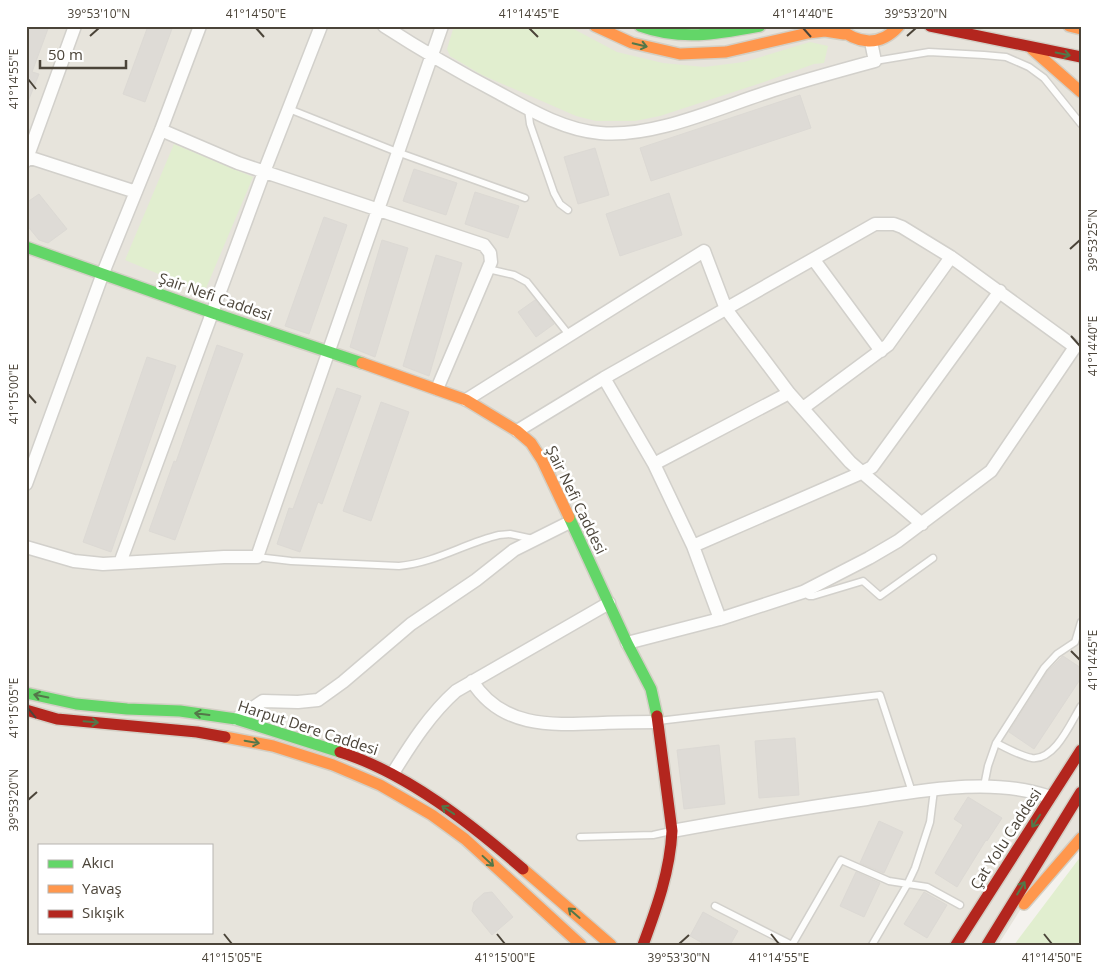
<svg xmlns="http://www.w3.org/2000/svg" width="1107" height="971" font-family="'Open Sans',sans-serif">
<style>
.residential{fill:#e7e4dc;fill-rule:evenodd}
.green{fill:#e1eecf}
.building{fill:#dedbd6;stroke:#dcd9d4}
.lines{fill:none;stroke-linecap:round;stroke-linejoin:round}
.lane-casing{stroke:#d2d0cb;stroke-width:9}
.street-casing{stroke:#d2d0cb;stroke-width:15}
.fast-casing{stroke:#d3cfc5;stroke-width:14}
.slow-casing{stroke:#d3cfc5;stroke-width:14}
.jam-casing{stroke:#d3cfc5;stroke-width:14}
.lane{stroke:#fdfdfc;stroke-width:6}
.street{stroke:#fdfdfc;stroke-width:12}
.fast{stroke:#63d668;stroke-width:11}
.slow{stroke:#ff974d;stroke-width:11}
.jam{stroke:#b3261e;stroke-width:11}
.oneway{stroke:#537749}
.ticks{fill:none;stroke:#4b4439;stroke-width:2}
.labels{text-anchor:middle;stroke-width:5;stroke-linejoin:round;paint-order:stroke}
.street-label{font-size:15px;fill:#4b4439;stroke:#fff}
.neatline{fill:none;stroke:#4b4439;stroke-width:2}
.ticks-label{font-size:12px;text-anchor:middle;fill:#4b4439}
</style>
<rect width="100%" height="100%" fill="#f4f2ee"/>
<path class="residential" d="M26 26H1081V843L1024 904 998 945H26ZM39 845H211V932H39Z"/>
<path class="green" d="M454 26H568L617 52 663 63 704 67 744 62 810 42 828 46 824 63 814 64 764 82 660 116 635 121H596L576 116 482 75 450 56 447 49Z
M174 144 253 177 204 293 125 260Z
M1081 856V945H1014Z"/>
<path class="building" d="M26 26H49L32 72 39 74 27 104Z
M148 26H173L145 102 123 94Z
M800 95 811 128 651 181 640 148Z
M595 148 609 195 578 204 564 157Z
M414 169 457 183 446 215 403 201Z
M475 192 519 206 508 238 465 224Z
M669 193 682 235 620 256 606 214Z
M39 194 67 229 48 243 39 240 26 224V203Z
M324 217 347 225 309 334 285 326Z
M382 240 408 248 375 357 350 347Z
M436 255 462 263 429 376 403 366Z
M535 300 554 324 536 337 518 312Z
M217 345 243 354 175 540 149 531 174 461 176 462Z
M147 357 176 366 111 552 83 542Z
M337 388 361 396 322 504 318 502 300 552 277 544 289 508 293 509Z
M381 402 409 412 371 521 343 511Z
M1063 656 1081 668V678L1034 749 1009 732 1048 671Z
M795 738 799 795 759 798 755 741Z
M719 745 725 804 684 809 677 750Z
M968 797 1002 818 987 841 986 840 957 887 935 873 963 825 954 819Z
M879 821 903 832 884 873 860 863Z
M856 872 880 883 864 917 840 906Z
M492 892 513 917 492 935 472 911 474 902 484 893Z
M924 892 947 905 927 938 904 924Z
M703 912 738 931 730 945H706L690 936Z"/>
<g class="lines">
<defs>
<path id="lane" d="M875 61 929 52 984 55 1006 57 1029 67 1044 78 1081 124
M289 109 397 152 525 198
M528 109 530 124 554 193 560 204 568 210
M488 269 514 275 527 282 570 336
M257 557 291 561 399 566C435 563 465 543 499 535L510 534 533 539
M804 593 809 596H813L863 581 880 596 933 558
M658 721 880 695 912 792
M996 743C1007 748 1020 756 1032 758 1055 761 1071 722 1081 706
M984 786 988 766 996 743 1044 668 1057 654 1075 642 1081 622
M580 837 653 835 671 831
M715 906 792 945
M792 945 841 860 889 881 927 887 960 905
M872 945 907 885 915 868 930 822 934 790"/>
<path id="street" d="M384 26C421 50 459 72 499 93 530 110 564 130 600 133 652 138 716 109 765 93 801 81 838 71 875 61L871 42
M161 130 238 163 484 245 490 253 491 262 437 389
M28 157 136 192
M26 161 75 26
M814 260 881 351
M604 378 654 464
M466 400 704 251 726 309 789 393 850 462 922 524
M803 408 888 345 951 257
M517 431 604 378 875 224H894L902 227 951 257 1075 347 991 471 898 541 869 558 803 592 720 619 627 643
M26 484 103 273 161 130 200 26
M693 546 861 473 872 467 1000 291
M26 547 74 561 103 564 224 557H257L442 26
M120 563 264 172 321 26
M720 619 693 546 654 464 789 393
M472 681C502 729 553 725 603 723 621 722 640 722 658 722
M236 719 263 701 298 702 318 700 343 682 411 624 476 580 514 550 570 522
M393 773C411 744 430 714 456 691L609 603
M672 831C737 819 802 808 867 799 925 790 994 777 1050 797"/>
<path id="fast" d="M640 26C682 41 717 34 760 26
M26 247 213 313 362 363
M569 517 627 643 651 689 657 716
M26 693 76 704 127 709 180 711 236 719 340 752"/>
<path id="slow" d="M595 26 632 43 680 54 726 52 808 33 825 31 844 34
M836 26C857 44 879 48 899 26
M1069 26 1081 29
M1032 49 1081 92
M362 363 466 400 517 431 531 443 542 460 569 517
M225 737 273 746 333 765 380 785 432 815 465 839 581 945
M523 869 611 945
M1024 904 1081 838"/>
<path id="jam" d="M930 26 1081 57
M26 710 57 719 197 732 225 737
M340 752C407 773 471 824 523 869
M643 945C657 907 670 871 672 831L657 716
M956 945 1081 750
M987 945 1081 792"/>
</defs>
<use href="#lane" class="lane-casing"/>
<use href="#street" class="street-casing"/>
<use href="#fast" class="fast-casing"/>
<use href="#slow" class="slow-casing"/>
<use href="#jam" class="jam-casing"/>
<use href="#lane" class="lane"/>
<use href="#street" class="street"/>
<use href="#fast" class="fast"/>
<use href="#slow" class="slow"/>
<use href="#jam" class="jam"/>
</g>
<defs><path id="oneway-shaft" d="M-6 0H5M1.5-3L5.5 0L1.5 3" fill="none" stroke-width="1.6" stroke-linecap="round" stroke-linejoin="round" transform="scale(1.25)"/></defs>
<g class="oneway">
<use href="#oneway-shaft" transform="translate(640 45) rotate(13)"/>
<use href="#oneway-shaft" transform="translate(1063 54) rotate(12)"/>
<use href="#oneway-shaft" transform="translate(41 696) rotate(-168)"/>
<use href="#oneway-shaft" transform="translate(202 714) rotate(-173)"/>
<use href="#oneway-shaft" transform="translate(91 722) rotate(5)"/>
<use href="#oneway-shaft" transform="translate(252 742) rotate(10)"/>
<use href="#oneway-shaft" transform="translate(448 810) rotate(-146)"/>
<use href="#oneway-shaft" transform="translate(1036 821) rotate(123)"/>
<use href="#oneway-shaft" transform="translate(488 861) rotate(43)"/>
<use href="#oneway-shaft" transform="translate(1021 888) rotate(-59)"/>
<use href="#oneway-shaft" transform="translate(574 913) rotate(-139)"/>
</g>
<path class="ticks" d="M256 28 264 37M529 28 538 37M803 28 811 37M90 36 99 28M907 36 916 28M28 79 36 89M1070 249 1080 240M1071 336 1080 346M28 394 36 403M1071 651 1080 660M28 708 36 718M28 800 37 792M224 934 232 944M497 934 505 944M771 934 779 944M1044 934 1052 944M679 944 689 935"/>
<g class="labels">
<g class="street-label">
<text transform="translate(215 297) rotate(19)" y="5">Şair Nefi Caddesi</text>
<text transform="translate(576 500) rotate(64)" y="5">Şair Nefi Caddesi</text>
<text transform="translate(308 728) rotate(18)" y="5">Harput Dere Caddesi</text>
<text transform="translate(1006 839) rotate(-57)" y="5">Çat Yolu Caddesi</text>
</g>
</g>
<rect width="1107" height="971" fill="none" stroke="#ffffff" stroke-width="55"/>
<rect x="38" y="844" width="175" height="90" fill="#ffffff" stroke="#b7b4b0"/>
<rect x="48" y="860" width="25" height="8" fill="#63d668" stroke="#b7b4b0"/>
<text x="82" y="868" font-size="15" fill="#4b4439">Akıcı</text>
<rect x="48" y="885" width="25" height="8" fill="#ff974d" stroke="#b7b4b0"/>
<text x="82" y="894" font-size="15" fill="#4b4439">Yavaş</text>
<rect x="48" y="910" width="25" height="8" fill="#b3261e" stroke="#b7b4b0"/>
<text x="82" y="918" font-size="15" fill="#4b4439">Sıkışık</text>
<path d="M40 60v8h86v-8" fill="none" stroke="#4b4439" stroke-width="2.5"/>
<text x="48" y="60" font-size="15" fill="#4b4439" stroke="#ffffff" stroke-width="4" paint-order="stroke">50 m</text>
<rect x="28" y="28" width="1052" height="916" class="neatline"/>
<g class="ticks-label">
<text x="99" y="18">39°53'10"N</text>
<text x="256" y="18">41°14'50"E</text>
<text x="529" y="18">41°14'45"E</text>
<text x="803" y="18">41°14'40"E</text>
<text x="916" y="18">39°53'20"N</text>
<text transform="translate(14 79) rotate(-90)" y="4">41°14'55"E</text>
<text transform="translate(1093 240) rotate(-90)" y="4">39°53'25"N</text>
<text transform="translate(1093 346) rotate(-90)" y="4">41°14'40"E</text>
<text transform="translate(14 394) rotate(-90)" y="4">41°15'00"E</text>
<text transform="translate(1093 660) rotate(-90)" y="4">41°14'45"E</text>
<text transform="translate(14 708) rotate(-90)" y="4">41°15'05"E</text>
<text transform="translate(14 800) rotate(-90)" y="4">39°53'20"N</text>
<text x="232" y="962">41°15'05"E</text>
<text x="505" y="962">41°15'00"E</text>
<text x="679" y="962">39°53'30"N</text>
<text x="779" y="962">41°14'55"E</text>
<text x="1052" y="962">41°14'50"E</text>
</g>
</svg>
